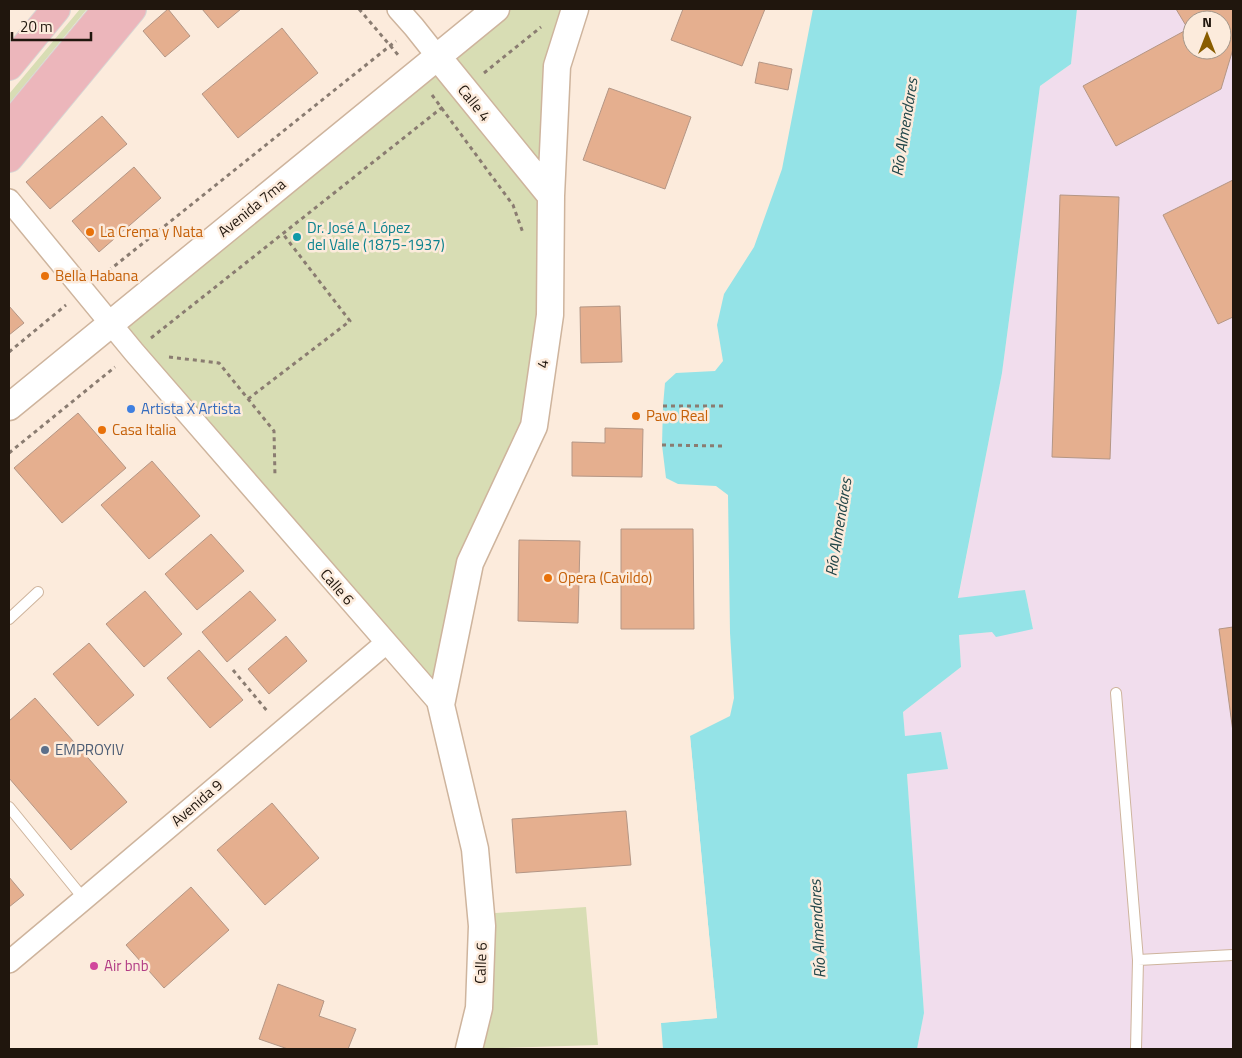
<svg xmlns="http://www.w3.org/2000/svg" width="1242" height="1058" font-family="'Titillium Web',sans-serif">
<style>
.industrial{fill:#f1dded;fill-rule:evenodd}
.green{fill:#d8ddb4}
.water{fill:#94e3e7}
.pier{fill:#fcebdc}
.building{fill:#e5af8f;stroke:#b49685;fill-rule:evenodd}
.lines{fill:none;stroke-linecap:round;stroke-linejoin:round}
.service-casing{stroke:#ceb49d;stroke-width:12}
.minor-casing{stroke:#ceb49d;stroke-width:24}
.tertiary-casing{stroke:#ceb49d;stroke-width:29}
.primary-casing{stroke:#d7d5d3;stroke-width:30}
.path{stroke:#8a7c71;stroke-width:3;stroke-dasharray:4 4;stroke-linecap:butt}
.service{stroke:#fff;stroke-width:10}
.minor{stroke:#fff;stroke-width:21}
.tertiary{stroke:#fff;stroke-width:26}
.primary{stroke:#ecb6bb;stroke-width:28}
.food-dot{fill:#e8710a;stroke:#fcebdc;stroke-width:2}
.culture-dot{fill:#0f9aa8;stroke:#fcebdc;stroke-width:2}
.shop-dot{fill:#3f7fe0;stroke:#fcebdc;stroke-width:2}
.service-dot{fill:#5c6f8a;stroke:#fcebdc;stroke-width:2}
.hotel-dot{fill:#d1479c;stroke:#fcebdc;stroke-width:2}
.labels{text-anchor:middle;stroke-width:5;stroke-linejoin:round;paint-order:stroke}
.street-label{font-size:15px;fill:#20160d;stroke:#fcebdc}
.culture-label{font-size:15px;fill:#0d838f;stroke:#fcebdc;text-anchor:start}
.food-label{font-size:15px;fill:#c56008;stroke:#fcebdc;text-anchor:start}
.shop-label{font-size:15px;fill:#366cbe;stroke:#fcebdc;text-anchor:start}
.service-label{font-size:15px;fill:#4e5e75;stroke:#fcebdc;text-anchor:start}
.hotel-label{font-size:15px;fill:#b23c85;stroke:#fcebdc;text-anchor:start}
.water-label{font-size:16px;font-style:italic;fill:#204548;stroke:#fcebdc}
</style>
<rect width="100%" height="100%" fill="#fcebdc"/>
<path class="industrial" d="M1077 9H1233V1049H917L924 1013 907 774 948 769 905 736 903 712 961 667 959 635 1033 628 1025 590 958 599 1002 373 1040 86 1071 64ZM1192 20H1222V50H1192Z"/>
<path class="green" d="M80 9H87L9 104V94Z
M496 9H575L534 426 470 563 441 705 111 323Z
M586 907 598 1045 469 1049 481 914Z"/>
<path class="water" d="M813 9H1077L1071 64 1040 86 1002 373 958 598 1025 590 1033 629 996 637 992 632 959 635 961 667 903 712 905 736 941 732 948 769 907 774 924 1013 917 1049H663L661 1023 717 1018 690 736 730 716 734 698 730 633 728 495 716 486 678 484 666 478 662 445 663 406 665 383 676 373 715 371 723 361 717 325 724 294 754 247 782 169Z"/>
<path class="pier" d="M688 736H690L717 1018 658 1023 660 1021 714 1016Z"/>
<path class="building" d="M168 9 190 36 165 57 143 31Z
M202 9H241L218 28Z
M683 9H765L742 66 671 40Z
M1176 9H1233V49L1221 89 1116 146 1083 86 1188 29ZM1192 20H1222V50H1192Z
M282 28 318 73 238 138 202 94Z
M759 62 792 69 788 90 755 83Z
M609 88 691 117 665 189 583 160Z
M102 116 127 144 50 209 26 182Z
M134 167 161 198 99 252 72 221Z
M1233 180V317L1218 324 1163 215Z
M1060 195 1119 197 1110 459 1052 457Z
M9 306 24 323 9 335Z
M620 306 622 362 581 363 580 307Z
M78 413 126 468 62 523 14 468Z
M605 428 643 429 642 477 572 476V442L605 443Z
M152 461 200 516 149 559 101 505Z
M621 529H693L694 629H621Z
M211 534 244 571 197 610 165 574Z
M519 540 580 541 578 623 518 621Z
M145 591 182 634 144 667 106 624Z
M250 591 276 620 227 662 202 632Z
M1233 627V732L1219 629Z
M286 636 307 661 269 694 248 669Z
M89 643 134 695 98 726 53 674Z
M199 650 243 700 210 728 167 678Z
M35 698 127 802 71 850 9 778V721Z
M272 803 319 858 265 905 217 850Z
M626 811 631 865 516 873 512 819Z
M9 877 24 895 9 907Z
M191 887 229 930 164 988 126 945Z
M278 984 324 1001 319 1016 356 1029 348 1049H288L259 1039Z"/>
<g class="lines">
<defs>
<path id="service" d="M9 619 38 592
M1116 693 1138 960 1233 955
M9 807 84 899
M1136 1049 1138 960"/>
<path id="minor" d="M398 9 414 27 437 56
M9 200 134 352 441 705
M9 962 84 899 386 643"/>
<path id="tertiary" d="M437 56 551 196
M9 407 496 9
M469 1049 479 1008 482 926 475 849 441 705 470 563 534 426 550 315 551 196 557 66 575 9"/>
<path id="primary" d="M9 66 56 9
M9 127 107 9
M9 158 132 9"/>
</defs>
<use href="#service" class="service-casing"/>
<use href="#minor" class="minor-casing"/>
<use href="#tertiary" class="tertiary-casing"/>
<use href="#primary" class="primary-casing"/>
<path class="path" d="M359 9 399 56
M484 73 541 27
M432 95 513 205 523 233
M102 276 396 41
M151 338 444 106
M9 352 66 305
M169 357 219 363 274 431 275 477
M248 399 350 321 283 234
M663 406H724
M662 445 725 446
M9 453 115 367
M233 670 268 712"/>
<use href="#service" class="service"/>
<use href="#minor" class="minor"/>
<use href="#tertiary" class="tertiary"/>
<use href="#primary" class="primary"/>
</g>
<g class="food-dot">
<circle cx="90" cy="232" r="5"/>
<circle cx="45" cy="276" r="5"/>
<circle cx="636" cy="416" r="5"/>
<circle cx="102" cy="430" r="5"/>
<circle cx="548" cy="578" r="5"/>
</g>
<circle class="culture-dot" cx="297" cy="237" r="5"/>
<circle class="shop-dot" cx="131" cy="409" r="5"/>
<circle class="service-dot" cx="45" cy="750" r="5"/>
<circle class="hotel-dot" cx="94" cy="966" r="5"/>
<g class="labels">
<g class="street-label">
<text transform="translate(474 103) rotate(51)" y="5">Calle 4</text>
<text transform="translate(252 208) rotate(-39)" y="5">Avenida 7ma</text>
<text transform="translate(543 364) rotate(-82)" y="5">4</text>
<text transform="translate(337 587) rotate(49)" y="5">Calle 6</text>
<text transform="translate(197 803) rotate(-41)" y="5">Avenida 9</text>
<text transform="translate(481 963) rotate(-88)" y="5">Calle 6</text>
</g>
<g class="culture-label">
<text x="307" y="233">Dr. José A. López<tspan x="307" dy="17">del Valle (1875-1937)</tspan></text>
</g>
<g class="food-label">
<text x="100" y="237">La Crema y Nata</text>
<text x="55" y="281">Bella Habana</text>
<text x="646" y="421">Pavo Real</text>
<text x="112" y="435">Casa Italia</text>
<text x="558" y="583">Opera (Cavildo)</text>
</g>
<g class="shop-label">
<text x="141" y="414">Artista X Artista</text>
</g>
<g class="service-label">
<text x="55" y="755">EMPROYIV</text>
</g>
<g class="hotel-label">
<text x="104" y="971">Air bnb</text>
</g>
<g class="water-label">
<text transform="translate(904 127) rotate(-81)" y="6">Río Almendares</text>
<text transform="translate(838 527) rotate(-81)" y="6">Río Almendares</text>
<text transform="translate(817 929) rotate(-93)" y="6">Río Almendares</text>
</g>
</g>
<rect width="1242" height="1058" fill="none" stroke="#20160d" stroke-width="20"/>
<g transform="translate(1207 35)"><circle r="24" fill="#fcebdc" stroke="#a49689"/>
<path d="M0-4L9 19L0 12L-9 19Z" fill="#895d00"/>
<text y="-8" font-size="14" font-weight="bold" text-anchor="middle" fill="#20160d">N</text>
</g>
<path d="M12 32v8h79v-8" fill="none" stroke="#20160d" stroke-width="2.5"/>
<text x="20" y="32" font-size="15" fill="#20160d" stroke="#fcebdc" stroke-width="4" paint-order="stroke">20 m</text>
</svg>
